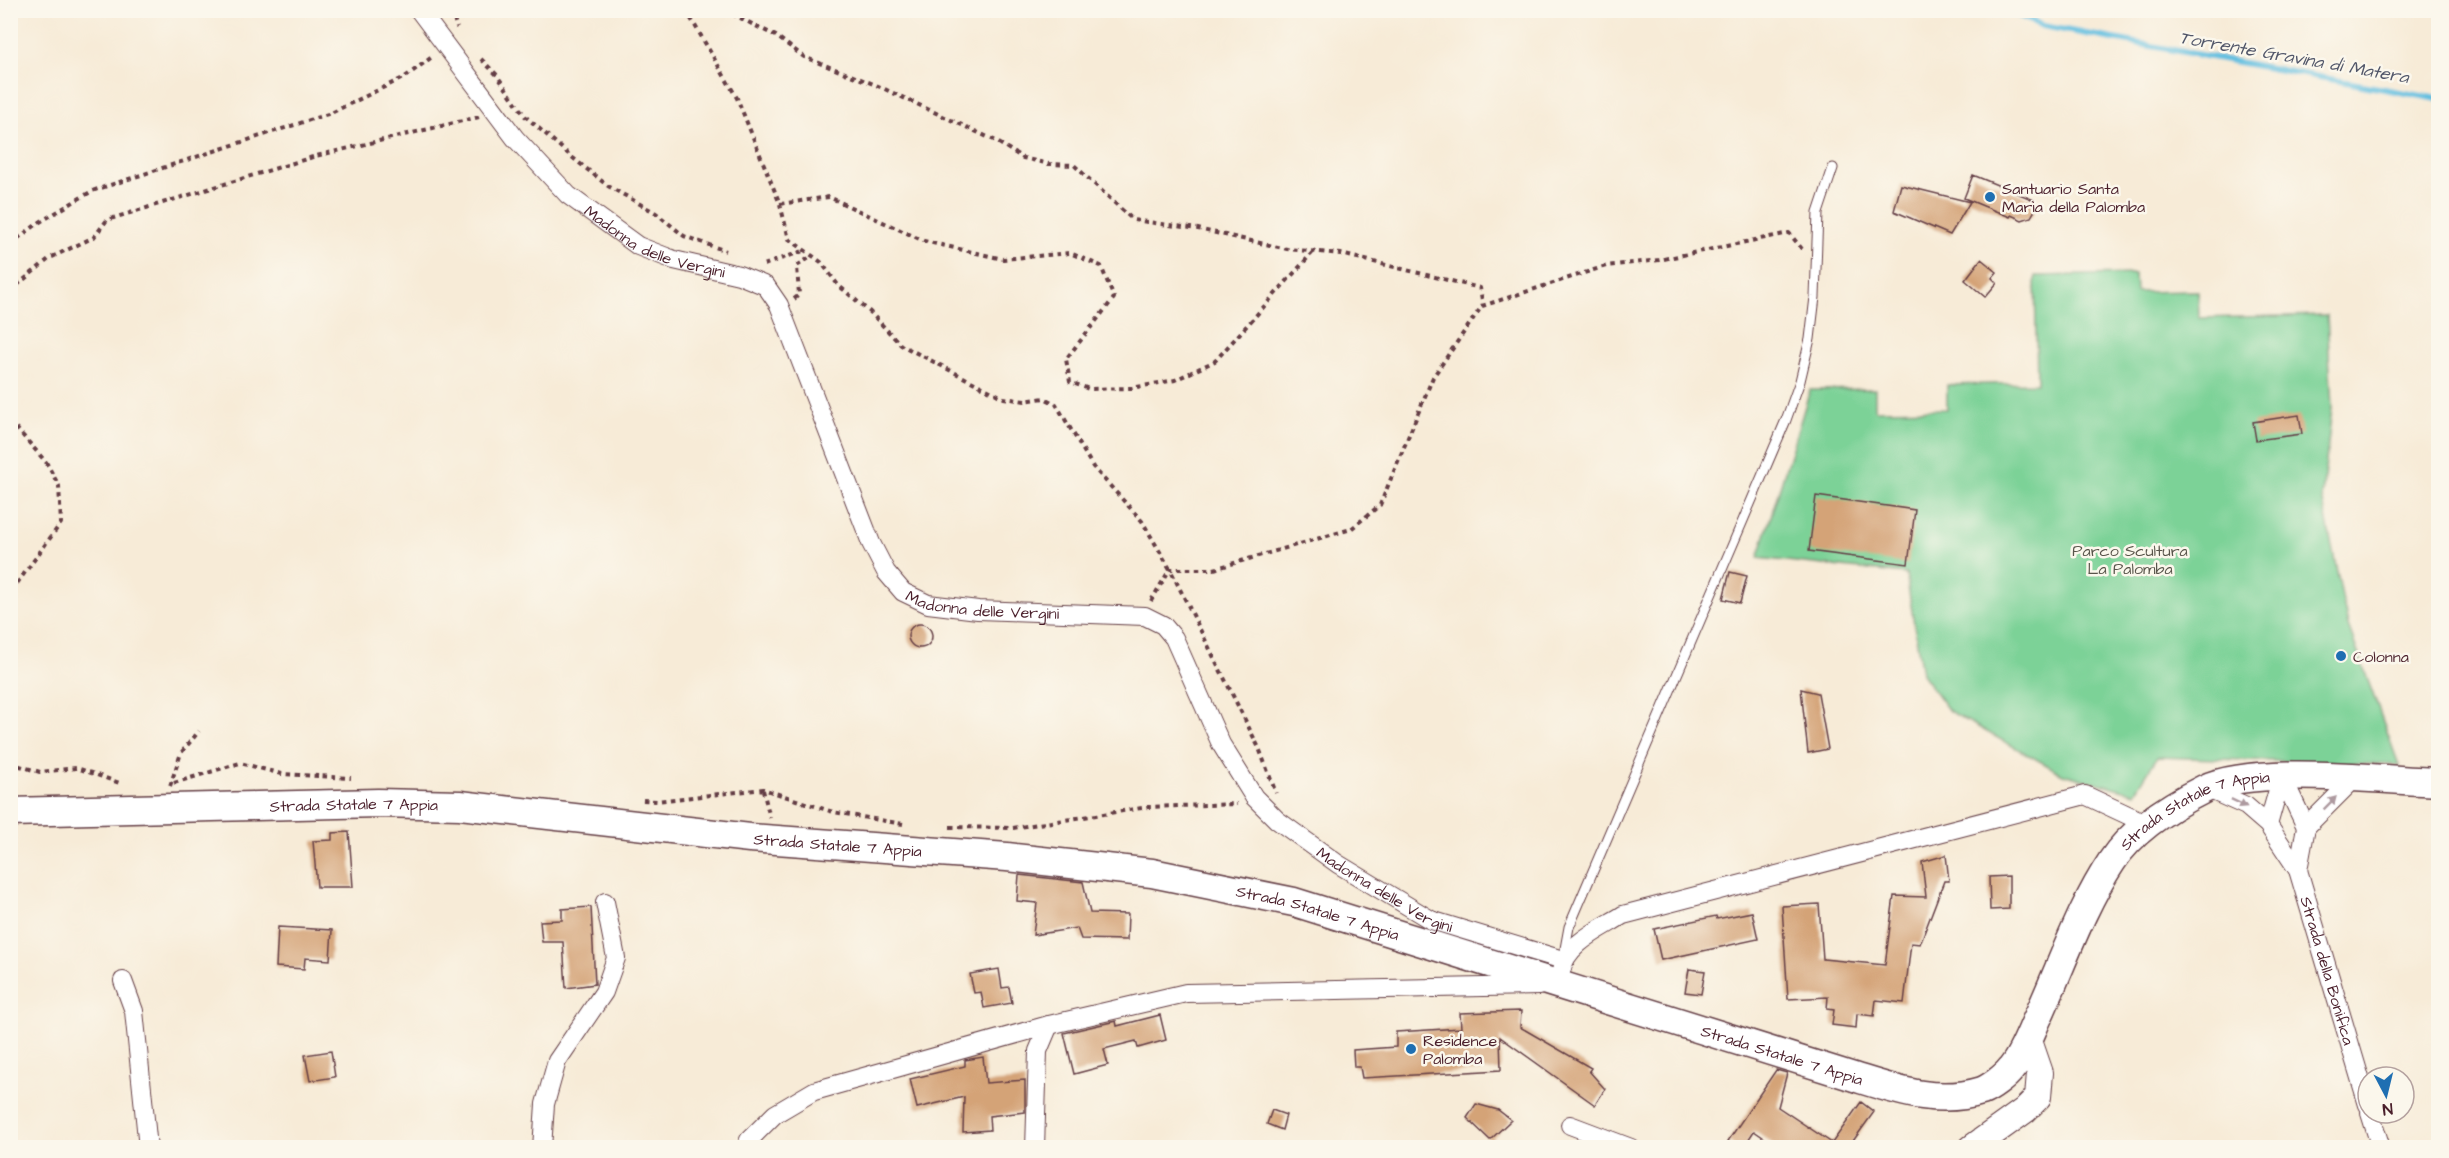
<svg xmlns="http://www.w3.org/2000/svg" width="2449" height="1158" font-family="'Architects Daughter',sans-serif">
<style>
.green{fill:#7bd297;stroke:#627861;stroke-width:1.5}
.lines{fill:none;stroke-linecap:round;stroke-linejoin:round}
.stream{stroke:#62bfe0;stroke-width:6}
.building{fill:#d4a377}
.service-casing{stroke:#643e45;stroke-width:11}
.minor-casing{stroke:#643e45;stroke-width:20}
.secondary-casing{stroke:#643e45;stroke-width:28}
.primary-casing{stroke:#643e45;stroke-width:31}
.path{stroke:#643e45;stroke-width:4;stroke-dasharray:4.5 4.5;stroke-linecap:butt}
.service{stroke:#fff;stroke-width:9}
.minor{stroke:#fff;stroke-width:18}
.secondary{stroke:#fff;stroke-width:26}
.primary{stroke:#fff;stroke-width:28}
.oneway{fill:#ae9aa0}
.poi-dot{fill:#1f6fb2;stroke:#fbf7ec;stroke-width:2}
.labels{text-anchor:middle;stroke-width:5;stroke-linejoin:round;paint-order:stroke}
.poi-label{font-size:16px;fill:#4a1f2b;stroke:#fbf7ec;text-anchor:start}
.street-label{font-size:16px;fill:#4a1f2b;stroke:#fbf7ec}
.park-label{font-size:16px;fill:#59554b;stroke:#fbf7ec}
.water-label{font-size:18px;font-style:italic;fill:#52576a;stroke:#fbf7ec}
</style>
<rect width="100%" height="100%" fill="#fbf7ec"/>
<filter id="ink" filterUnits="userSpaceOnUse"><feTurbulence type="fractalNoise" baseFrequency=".0167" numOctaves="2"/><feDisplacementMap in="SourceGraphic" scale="12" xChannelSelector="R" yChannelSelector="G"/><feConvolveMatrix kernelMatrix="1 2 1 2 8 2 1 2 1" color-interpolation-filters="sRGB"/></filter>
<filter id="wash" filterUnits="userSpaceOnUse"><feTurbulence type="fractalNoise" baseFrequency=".008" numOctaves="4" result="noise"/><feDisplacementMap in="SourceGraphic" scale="24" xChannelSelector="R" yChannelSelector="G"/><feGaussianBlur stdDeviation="1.35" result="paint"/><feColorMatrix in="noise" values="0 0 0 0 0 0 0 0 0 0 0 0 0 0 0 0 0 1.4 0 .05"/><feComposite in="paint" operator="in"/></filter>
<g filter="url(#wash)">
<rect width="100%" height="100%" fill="#f7ebd7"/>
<path class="green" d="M2135 274 2136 292 2198 291 2199 318 2327 315 2332 408 2322 497 2348 626 2399 765 2157 757 2135 793 2063 774 1949 711 1922 674 1906 574 1758 558 1810 390 1875 389V410L1947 409V385L2037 383 2035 276Z"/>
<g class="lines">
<path class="stream" d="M2006 10 2043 26 2438 99"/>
</g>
<g id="blocks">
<path class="building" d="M1973 175 2034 200 2035 210 2031 217 2022 220 2011 215 2010 217 1964 198Z
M1901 185 1970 202 1950 235 1894 211Z
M1981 259 1997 272 1992 278 1997 283 1985 297 1965 280Z
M2299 415 2302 434 2256 440 2253 422Z
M1816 496 1915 510 1908 564 1809 551Z
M1730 572 1747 576 1740 603 1723 599Z
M908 636a12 12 0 1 1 24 0a12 12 0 1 1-24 0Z
M1801 689 1818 693 1828 749 1808 753Z
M349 832 353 887H317L313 841 332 840V833Z
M1946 855 1949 881H1944L1920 944 1911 943 1904 1003 1876 1000 1874 1016 1857 1014 1856 1028 1832 1025 1834 1010 1827 1009 1828 997 1788 999 1782 906 1819 904 1823 959 1885 965 1894 896 1926 897 1922 862Z
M1019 875 1083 882 1090 913 1128 914 1127 940 1081 939 1077 928 1033 935 1037 903 1017 901Z
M2009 876V909L1990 910 1989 877Z
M591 907 595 984 566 988 563 942H542L540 921 562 920V909Z
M1752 912 1758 939 1661 960 1654 929 1716 916 1717 919Z
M278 927 332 930 330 960 305 958 304 969 276 967Z
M999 969 1002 988 1009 987 1012 1003 984 1008 981 992 974 993 970 974Z
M1689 969 1705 971 1701 994 1685 992Z
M1521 1011 1520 1027 1591 1068 1589 1071 1605 1089 1595 1105 1500 1037 1501 1070 1362 1078 1360 1067H1354L1353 1050 1396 1047V1032L1461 1028 1460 1013Z
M1160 1015 1166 1040 1138 1048 1136 1041 1104 1049 1108 1065 1074 1074 1064 1033 1116 1021 1117 1026Z
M331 1051 335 1077 310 1081 305 1055Z
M983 1057 986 1083 1025 1080V1112L989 1116 990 1130 963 1132 964 1097 917 1108 910 1079 965 1066V1060Z
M1776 1070 1787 1073 1778 1107 1832 1143 1861 1102 1874 1112 1848 1148H1779L1754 1131 1743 1148H1737L1728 1141Z
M1476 1104 1498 1110 1511 1120 1490 1140 1467 1118Z
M1272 1110 1286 1115 1282 1130 1267 1124Z"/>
</g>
</g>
<g filter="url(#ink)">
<use href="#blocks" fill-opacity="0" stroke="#643e45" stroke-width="1.5"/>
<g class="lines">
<defs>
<path id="service" d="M1564 954 1569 927 1786 420 1800 381 1810 339 1815 297 1818 213 1833 168"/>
<g id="minor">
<path id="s1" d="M419 10 515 138 568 195 638 246 674 260 739 275 766 286 779 305 871 543 886 572 903 592 928 604 978 610 1145 616 1163 625 1174 638 1221 744 1254 797 1277 820 1338 864 1431 920 1563 960"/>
<path d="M2282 776 2306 827 2298 870"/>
<path id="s2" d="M2206 788 2246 806 2268 825 2298 870 2368 1105"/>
<path d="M2268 825 2282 776"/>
<path d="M2306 827 2354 779"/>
<path d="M1561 972C1565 944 1601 929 1623 915L2085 795 2147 824"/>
<path d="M123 981 134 1011 148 1148"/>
<path d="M2370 1113 2381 1148"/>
<path d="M1570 1125 1631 1148"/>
<path d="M542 1148 545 1104 557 1061 604 992 616 958 605 902"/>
<path d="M746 1148 749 1140 775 1114 814 1091 1049 1025 1186 993 1539 986"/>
<path d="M1035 1148 1038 1051 1049 1025"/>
</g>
<path id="secondary" d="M1972 1148 2025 1110 2038 1097 2040 1073 2028 1038"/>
<g id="primary">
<path id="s3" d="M10 812 378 803 460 805 750 838 1007 857 1152 873 1294 902 1854 1077C1896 1090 1937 1105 1982 1091 1990 1088 2005 1077 2011 1069 2023 1055 2030 1034 2038 1017 2062 965 2080 909 2112 861 2133 829 2170 806 2204 789 2254 765 2380 780 2438 782"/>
</g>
</defs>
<use href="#service" class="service-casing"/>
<use href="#minor" class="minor-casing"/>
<use href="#secondary" class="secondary-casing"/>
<use href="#primary" class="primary-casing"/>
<path class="path" d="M451 10 457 28
M686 10 737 98 780 204 789 239 821 262 838 285 870 312 901 345 1004 398 1025 401 1044 398 1056 404 1093 467 1142 521 1170 569 1259 748 1276 793
M724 10 776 36 804 57 876 85 994 140 1023 158 1049 164 1074 165 1133 220 1198 229 1287 249 1341 254 1480 288 1483 306
M481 59 496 74 525 116 573 158 608 186 656 213 684 236 726 251
M780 204 829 197 924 241 1003 259 1070 253 1101 266 1114 298 1066 359 1070 382 1089 389 1132 388 1175 380 1215 361 1313 252
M10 244 40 222 92 191 331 113 405 77 432 57
M764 265 803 251
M10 291 50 258 94 237 107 220 316 156 479 117
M794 299 799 295 797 266 812 256
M10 421 46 462 59 486 61 523 10 593
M1151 601 1170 569H1214L1351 529 1380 505 1433 377 1482 306 1606 266 1659 260 1789 233 1802 249
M10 763 40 772 77 768 122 784
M174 783 240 763 282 774 351 778
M170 786 181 753 199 731
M763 790 770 818
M643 800 657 801 763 789 833 812 903 824
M950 827 1013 828 1148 807 1237 804"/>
<use href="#service" class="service"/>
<use href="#minor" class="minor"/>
<use href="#secondary" class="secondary"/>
<use href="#primary" class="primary"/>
</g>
<defs><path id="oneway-solid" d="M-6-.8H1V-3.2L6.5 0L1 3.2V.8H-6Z" transform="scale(1.5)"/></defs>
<g class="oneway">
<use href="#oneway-solid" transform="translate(2239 803) rotate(26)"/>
<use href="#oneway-solid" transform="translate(2330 803) rotate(-45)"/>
</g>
</g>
<g class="poi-dot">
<circle cx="1990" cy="197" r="6"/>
<circle cx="2341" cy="656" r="6"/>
<circle cx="1411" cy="1049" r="6"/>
</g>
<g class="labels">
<g class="poi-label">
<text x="2002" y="194">Santuario Santa<tspan x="2002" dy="18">Maria della Palomba</tspan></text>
<text x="2353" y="662">Colonna</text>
<text x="1423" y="1046">Residence<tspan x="1423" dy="18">Palomba</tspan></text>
</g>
<g class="street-label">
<text dy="6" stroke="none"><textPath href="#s1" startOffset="338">Madonna delle Vergini</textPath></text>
<text dy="6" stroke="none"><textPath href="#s1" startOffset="878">Madonna delle Vergini</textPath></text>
<text dy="6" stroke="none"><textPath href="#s3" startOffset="344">Strada Statale 7 Appia</textPath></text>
<text dy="6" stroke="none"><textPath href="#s3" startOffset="2378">Strada Statale 7 Appia</textPath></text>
<text dy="6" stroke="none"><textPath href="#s3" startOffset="830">Strada Statale 7 Appia</textPath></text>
<text dy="6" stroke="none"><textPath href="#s1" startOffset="1418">Madonna delle Vergini</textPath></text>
<text dy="6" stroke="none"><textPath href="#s3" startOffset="1316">Strada Statale 7 Appia</textPath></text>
<text dy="6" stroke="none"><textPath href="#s2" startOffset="232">Strada della Bonifica</textPath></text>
<text dy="6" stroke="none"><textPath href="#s3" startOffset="1802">Strada Statale 7 Appia</textPath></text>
</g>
<g class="park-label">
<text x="2130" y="556">Parco Scultura<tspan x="2130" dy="18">La Palomba</tspan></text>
</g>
<g class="water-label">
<text transform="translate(2294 57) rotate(10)" y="6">Torrente Gravina di Matera</text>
</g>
</g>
<rect width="2449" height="1158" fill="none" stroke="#fbf7ec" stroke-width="36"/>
<g transform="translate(2386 1095) rotate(173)"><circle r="28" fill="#fbf7ec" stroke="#b4a19f" stroke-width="1.5"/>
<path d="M0-4.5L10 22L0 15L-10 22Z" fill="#1f6fb2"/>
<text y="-9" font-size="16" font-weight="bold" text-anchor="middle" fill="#4a1f2b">N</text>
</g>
</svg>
